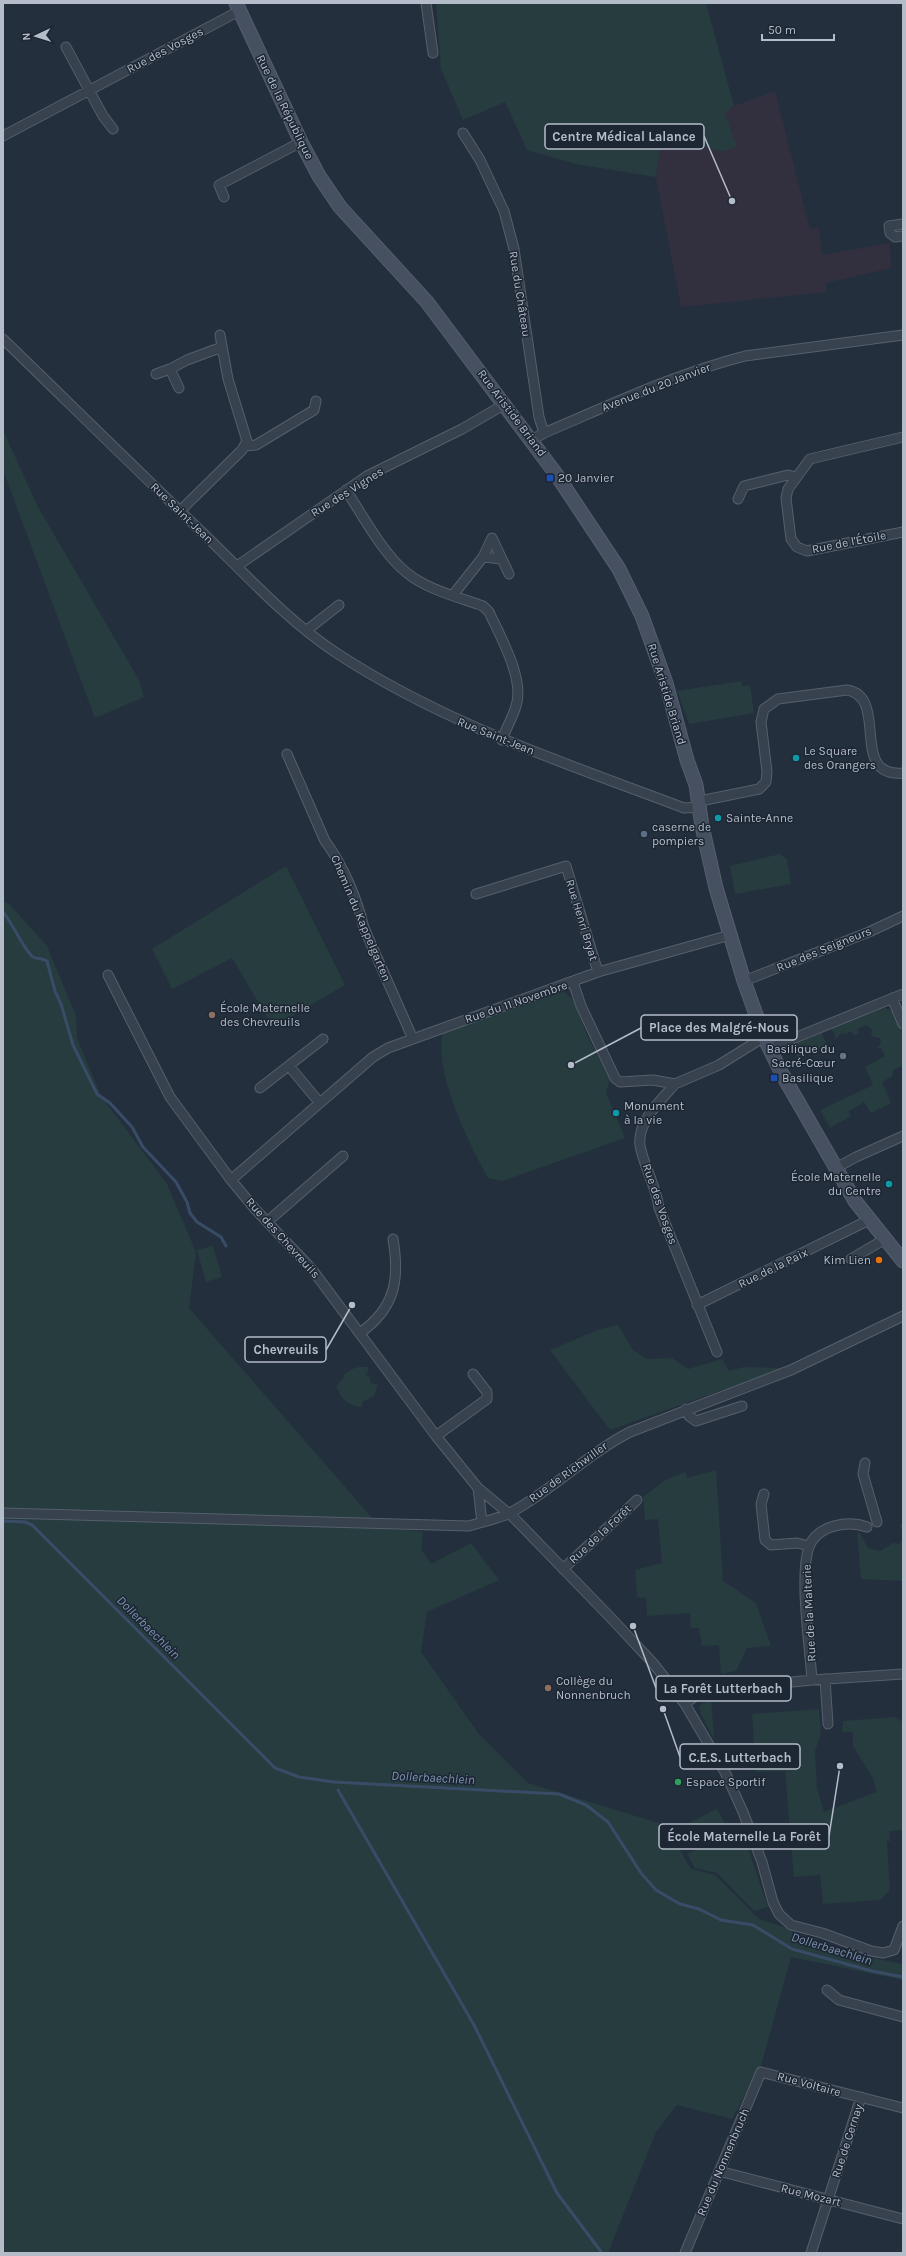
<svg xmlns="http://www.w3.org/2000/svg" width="906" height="2256" font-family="Karla,sans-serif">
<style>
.medical{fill:#32303f}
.green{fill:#263c3f}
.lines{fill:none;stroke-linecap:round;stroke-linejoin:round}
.stream{stroke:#394c67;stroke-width:3}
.street-casing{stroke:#565f6c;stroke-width:11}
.secondary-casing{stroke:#565f6c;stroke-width:15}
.street{stroke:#38414e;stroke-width:9}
.secondary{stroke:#465061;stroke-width:13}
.transit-dot{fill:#1a4fb4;stroke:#1d2633;stroke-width:1.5}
.culture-dot{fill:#0f9aa8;stroke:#1d2633;stroke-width:1.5}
.service-dot{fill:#5c6f8a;stroke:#1d2633;stroke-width:1.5}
.education-dot{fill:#8d6e63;stroke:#1d2633;stroke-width:1.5}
.worship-dot{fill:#6b7280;stroke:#1d2633;stroke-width:1.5}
.food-dot{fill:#e8710a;stroke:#1d2633;stroke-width:1.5}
.leisure-dot{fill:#2e9e5b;stroke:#1d2633;stroke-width:1.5}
.labels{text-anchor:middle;stroke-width:3;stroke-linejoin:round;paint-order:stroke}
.street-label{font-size:12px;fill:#b4bcc9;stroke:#1d2633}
.poi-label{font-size:12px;fill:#b4bcc9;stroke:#1d2633;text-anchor:start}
.water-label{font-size:13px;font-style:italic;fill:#7c92b1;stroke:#1d2633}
.leader{fill:none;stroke:#b4bcc9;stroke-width:1.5}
.callout-dot{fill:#b4bcc9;stroke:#1d2633;stroke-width:1.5}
.callout{fill:#1d2633;stroke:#b4bcc9;stroke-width:1.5}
.callout-label{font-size:13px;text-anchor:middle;font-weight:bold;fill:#b4bcc9}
</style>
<rect width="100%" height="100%" fill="#242f3e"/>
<path class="medical" d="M775 91 810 229 819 228 822 255 890 243 891 268 826 283V292L681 307 656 177 661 143 690 142 722 152 736 147 725 112 734 106Z"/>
<path class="green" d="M436 3H706L734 106 725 113 737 147 722 152 690 142 661 143 656 177 576 164 527 150 505 102 463 120 441 69Z
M3 430 38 507 139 680 144 697 95 718 3 470Z
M741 681 742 686 750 685 754 713 689 724 677 691Z
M780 854 787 859 791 884 735 894 730 866Z
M286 866 345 985 273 1027 232 958 172 989 152 949Z
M3 901 9 904 47 946 76 1016 77 1038 101 1096 167 1184 196 1252 189 1308 380 1527 423 1532 421 1549 431 1564 471 1543 499 1580 427 1612 421 1652 479 1734 528 1783 665 1825 691 1869 715 1875 759 1919 792 1930V1942L903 1964V1980L791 1957 761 2066 732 2119 677 2105 656 2132 608 2253H3Z
M560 990 572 998 587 1035 610 1077 606 1093 625 1138 502 1181 488 1178C469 1144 433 1071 443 1033Z
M885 1008 893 1011 903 1034V1066L893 1070 892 1076 882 1082 891 1103 871 1113 864 1102 849 1111 851 1116 830 1128 820 1110 873 1085 865 1067 885 1056 881 1048H877L881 1043 880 1038 871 1036 872 1030 867 1025 857 1029 859 1033 854 1035 851 1031 845 1034 842 1033 836 1039 833 1031 830 1029 850 1020Z
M823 1032 822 1035 828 1045 798 1058 792 1045Z
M213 1246 222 1277 206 1282 197 1250Z
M618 1325 633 1350 647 1359 672 1358 688 1369 722 1359 729 1371 744 1367 784 1368 610 1430 550 1350 600 1329Z
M359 1367H367L369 1370 365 1375 369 1376 371 1383 378 1385 374 1396 362 1402V1407C349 1407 340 1397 336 1386L344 1378 343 1375 352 1369Z
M716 1470 723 1581 756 1603 771 1646 747 1648 736 1671 721 1674 719 1645 702 1646 699 1628H691L690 1613 647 1616 646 1598 637 1597 635 1570 662 1563 658 1519 645 1520 643 1497 665 1480 685 1472 687 1478Z
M899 1524H903V1581L861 1579 857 1532 860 1533 868 1548 880 1551 893 1543 899 1544C904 1538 904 1531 899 1524Z
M711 1698 714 1739 701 1714 699 1706Z
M819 1709 821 1733 815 1751 817 1788 824 1812 876 1792 874 1780 853 1746V1732H842L843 1721 894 1717 903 1722V1830L889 1831 890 1841H887L890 1890 880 1900 823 1904 820 1875 794 1877 785 1771 756 1772 752 1714Z
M717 1809 728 1829 689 1849 679 1828Z
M741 1827 768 1907 754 1911 717 1873 695 1868 687 1854Z"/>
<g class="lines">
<path class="stream" d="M3 912C13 924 24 950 33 957 37 959 43 958 47 961L55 991 61 1004 73 1045 97 1094 110 1103 132 1127 143 1147 176 1182 187 1202 190 1213 197 1222 221 1237 226 1246
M3 1521 25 1522 32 1525 275 1768 299 1777 334 1782 559 1794 586 1805 608 1822 641 1873 656 1890 680 1904 699 1909 721 1920 753 1925 792 1949 872 1971 903 1977
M338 1790 474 2025 557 2193 602 2253"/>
<defs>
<path id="street" d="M426 3 433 53
M66 47 103 116 113 129
M463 133 480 160 504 211 514 249 539 417 544 433
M3 136 239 11
M224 197 219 185 301 142
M903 224 889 226 890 233 895 237 903 236
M3 339C71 405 138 471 206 536 248 577 289 622 338 654 445 724 565 763 684 808L701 807
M156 374 170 369
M179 388 170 369 187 360 222 347
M903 437 810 459 788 489 786 498 791 539 797 547 807 551 903 532
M532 440 544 433C610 405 675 374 745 356L903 335
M245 446 256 445 314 410 316 401
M346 490C363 516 383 554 407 573 428 590 458 597 483 606L489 612C500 636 525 679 516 706 513 717 506 728 502 740
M738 499 744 486 788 475 796 477
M180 511 242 450 247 441 228 379 220 335
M483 557 502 559
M237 566 367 476 462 429 505 404
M453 595 483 557 492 538 509 574
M307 630 339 605
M287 754 325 841C343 865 357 898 364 928L413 1039
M700 801 759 789 766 782 767 772 761 722 764 709 778 699 847 690C890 697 848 778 903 773
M476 894 566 866 598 972
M108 975 170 1097 231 1180 255 1209 311 1268 436 1436 478 1488 514 1518 610 1617 653 1663 685 1704 725 1772 743 1812 762 1862 773 1902 779 1914 791 1925 822 1933 871 1951 883 1953 894 1950 903 1926
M744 981 869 932 903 916
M573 982 581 1006 615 1078 620 1082 653 1080 675 1084 719 1065 764 1037
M892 998 903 1024
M770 1048 903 994
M289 1066 319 1102
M675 1084C661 1100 637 1122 640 1145 643 1165 656 1185 659 1208L717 1352
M260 1088 323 1039
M836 1168 856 1157 903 1136
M231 1180 373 1057 388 1048 598 972 730 935
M267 1222 343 1156
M851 1259 885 1239
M697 1305 869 1220
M360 1333C395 1308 400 1280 393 1239
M686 1409 689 1416 696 1421 742 1406
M436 1436 487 1399V1392L473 1374
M865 1463 863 1474 877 1522
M478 1488 482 1522
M764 1494 761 1504 765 1540 771 1545 797 1543 809 1546
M3 1513 469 1526C482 1522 497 1519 510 1513 553 1490 587 1454 630 1432L791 1370 903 1316
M563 1569 637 1500
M825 1679 828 1724
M812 1680C810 1648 799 1575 809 1547 817 1525 848 1520 867 1527
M685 1704 694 1697 710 1690 812 1680 903 1674
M827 1990 839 2000 903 2017
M719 2171 903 2219
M685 2253 761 2072 903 2108
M811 2253 861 2097"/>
<path id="secondary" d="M236 3 301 142 319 176 340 207 427 302 556 474 619 569 642 616 666 683 687 760 696 785 702 826 716 888 744 981 764 1037 782 1074 855 1201 903 1261"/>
</defs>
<use href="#street" class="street-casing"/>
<use href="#secondary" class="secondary-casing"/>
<use href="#street" class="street"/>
<use href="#secondary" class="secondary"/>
</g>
<g class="transit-dot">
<rect x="546" y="474" width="8" height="8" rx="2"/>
<rect x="770" y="1074" width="8" height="8" rx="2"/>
</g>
<g class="culture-dot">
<circle cx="796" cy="758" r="4"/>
<circle cx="718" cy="818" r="4"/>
<circle cx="616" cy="1113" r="4"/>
<circle cx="889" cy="1184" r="4"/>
</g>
<circle class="service-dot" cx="644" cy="834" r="4"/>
<g class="education-dot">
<circle cx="212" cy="1015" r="4"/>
<circle cx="548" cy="1688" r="4"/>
</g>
<circle class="worship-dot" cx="843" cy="1056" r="4"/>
<circle class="food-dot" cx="879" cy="1260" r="4"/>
<circle class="leisure-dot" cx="678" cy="1782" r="4"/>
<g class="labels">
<g class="street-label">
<text transform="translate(165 50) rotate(-28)" y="4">Rue des Vosges</text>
<text transform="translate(285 107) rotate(64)" y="4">Rue de la République</text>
<text transform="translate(520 294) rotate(81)" y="4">Rue du Château</text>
<text transform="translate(656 387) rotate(-21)" y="4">Avenue du 20 Janvier</text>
<text transform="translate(512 413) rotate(53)" y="4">Rue Aristide Briand</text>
<text transform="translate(347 492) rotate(-32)" y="4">Rue des Vignes</text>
<text transform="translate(182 513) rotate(44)" y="4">Rue Saint-Jean</text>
<text transform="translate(849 542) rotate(-11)" y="4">Rue de l'Étoile</text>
<text transform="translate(667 694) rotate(73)" y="4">Rue Aristide Briand</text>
<text transform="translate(496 736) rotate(22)" y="4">Rue Saint-Jean</text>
<text transform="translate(361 918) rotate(67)" y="4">Chemin du Kappelgarten</text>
<text transform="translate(582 920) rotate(73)" y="4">Rue Henri Bryat</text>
<text transform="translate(824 949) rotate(-22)" y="4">Rue des Seigneurs</text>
<text transform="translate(516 1002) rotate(-19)" y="4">Rue du 11 Novembre</text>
<text transform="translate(660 1204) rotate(71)" y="4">Rue des Vosges</text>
<text transform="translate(283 1238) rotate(48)" y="4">Rue des Chevreuils</text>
<text transform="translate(773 1268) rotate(-26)" y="4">Rue de la Paix</text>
<text transform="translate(568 1472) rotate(-36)" y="4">Rue de Richwiller</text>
<text transform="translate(600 1534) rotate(-43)" y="4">Rue de la Forêt</text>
<text transform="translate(809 1613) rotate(-93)" y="4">Rue de la Malterie</text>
<text transform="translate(809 2084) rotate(15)" y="4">Rue Voltaire</text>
<text transform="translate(847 2141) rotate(-72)" y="4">Rue de Cernay</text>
<text transform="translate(723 2162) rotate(-67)" y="4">Rue du Nonnenbruch</text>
<text transform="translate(811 2195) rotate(14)" y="4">Rue Mozart</text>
</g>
<g class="poi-label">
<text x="558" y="482">20 Janvier</text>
<text x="804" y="755">Le Square<tspan x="804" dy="14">des Orangers</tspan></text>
<text x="726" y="822">Sainte-Anne</text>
<text x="652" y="831">caserne de<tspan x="652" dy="14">pompiers</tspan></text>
<text x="220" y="1012">École Maternelle<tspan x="220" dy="14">des Chevreuils</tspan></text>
<text x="835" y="1053" text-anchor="end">Basilique du<tspan x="835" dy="14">Sacré-Cœur</tspan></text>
<text x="782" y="1082">Basilique</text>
<text x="624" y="1110">Monument<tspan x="624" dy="14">à la vie</tspan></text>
<text x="881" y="1181" text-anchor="end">École Maternelle<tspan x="881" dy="14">du Centre</tspan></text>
<text x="871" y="1264" text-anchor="end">Kim Lien</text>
<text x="556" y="1685">Collège du<tspan x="556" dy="14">Nonnenbruch</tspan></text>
<text x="686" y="1786">Espace Sportif</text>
</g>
<g class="water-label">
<text transform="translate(149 1627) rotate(45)" y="5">Dollerbaechlein</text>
<text transform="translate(433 1777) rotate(3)" y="5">Dollerbaechlein</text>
<text transform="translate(832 1948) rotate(17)" y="5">Dollerbaechlein</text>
</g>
</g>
<path class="leader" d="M732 201L704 136M571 1065L641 1028M352 1305L326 1350M633 1626L656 1688M663 1709L680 1757M840 1766L829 1836"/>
<g class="callout-dot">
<circle cx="732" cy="201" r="4"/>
<circle cx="571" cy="1065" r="4"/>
<circle cx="352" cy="1305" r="4"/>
<circle cx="633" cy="1626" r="4"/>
<circle cx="663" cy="1709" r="4"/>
<circle cx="840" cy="1766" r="4"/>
</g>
<g class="callout">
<rect x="545" y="124" width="159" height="25" rx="4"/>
<rect x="641" y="1015" width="156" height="25" rx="4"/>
<rect x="245" y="1337" width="81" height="25" rx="4"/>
<rect x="656" y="1676" width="135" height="25" rx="4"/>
<rect x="680" y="1744" width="120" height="25" rx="4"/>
<rect x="659" y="1824" width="170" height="25" rx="4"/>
</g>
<g class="callout-label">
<text x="624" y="141">Centre Médical Lalance</text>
<text x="719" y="1032">Place des Malgré-Nous</text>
<text x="286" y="1354">Chevreuils</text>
<text x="723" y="1693">La Forêt Lutterbach</text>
<text x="740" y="1762">C.E.S. Lutterbach</text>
<text x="744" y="1841">École Maternelle La Forêt</text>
</g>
<rect width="906" height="2256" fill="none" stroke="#b4bcc9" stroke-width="8"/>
<g transform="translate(36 36) rotate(266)" stroke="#1d2633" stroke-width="3" paint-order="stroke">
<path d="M0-3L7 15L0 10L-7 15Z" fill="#b4bcc9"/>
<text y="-6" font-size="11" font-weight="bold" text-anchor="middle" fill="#b4bcc9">N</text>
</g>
<path d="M762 34v6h72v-6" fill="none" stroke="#b4bcc9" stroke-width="2"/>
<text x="768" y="34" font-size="12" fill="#b4bcc9" stroke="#1d2633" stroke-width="3" paint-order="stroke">50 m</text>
</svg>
